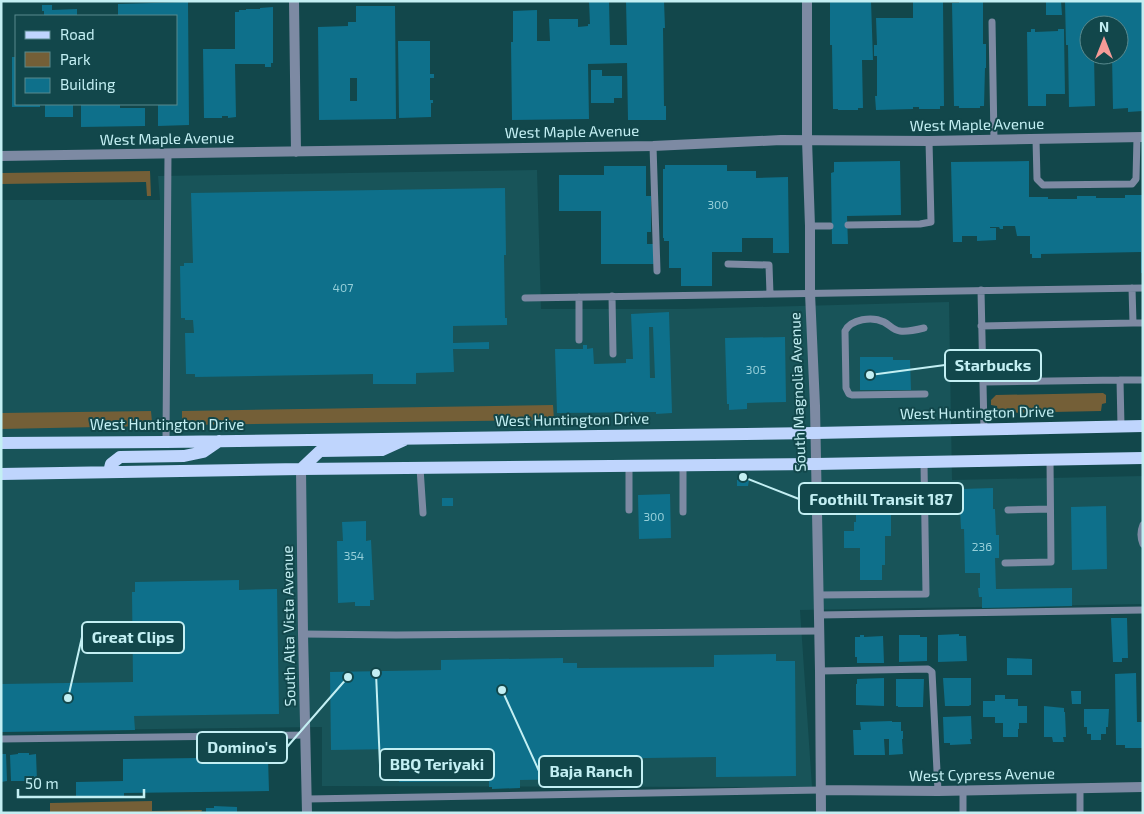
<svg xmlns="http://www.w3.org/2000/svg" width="1144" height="814" font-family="'Exo 2',sans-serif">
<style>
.built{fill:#185459}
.green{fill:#745f37}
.building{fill:#0e708b;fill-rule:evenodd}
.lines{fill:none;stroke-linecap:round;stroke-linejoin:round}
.lane{stroke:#7d8aa3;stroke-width:7}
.street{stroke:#7d8aa3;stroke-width:10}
.primary{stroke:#bfd5fd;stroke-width:12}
.labels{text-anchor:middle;stroke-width:4;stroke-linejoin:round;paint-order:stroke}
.number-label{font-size:12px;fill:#96cfd9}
.street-label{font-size:15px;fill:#c3eff3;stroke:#12474b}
.leader{fill:none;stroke:#c3eff3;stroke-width:2}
.callout-dot{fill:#c3eff3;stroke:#12474b;stroke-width:2}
.callout{fill:#12474b;stroke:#c3eff3;stroke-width:2}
.callout-label{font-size:16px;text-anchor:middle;font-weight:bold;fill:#c3eff3}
</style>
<rect width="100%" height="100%" fill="#12474b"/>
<path class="built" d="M537 170 541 309H683L949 302 952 480 1143 476V604L800 610 812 787 322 786V727L1 731V200H160L158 176Z"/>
<path class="green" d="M150 171 151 196H147L146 182 1 184V173Z
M1103 393 1106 395V403L1102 404 1101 411 998 413 997 406 991 405V400L996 395Z
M553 405 554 420 186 425 182 421V411Z
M151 411 152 422 148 426 1 429V413Z
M152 801V811L202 810 201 813H50V803Z"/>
<path class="building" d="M589 1H609L610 45H627L626 1H664L665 28H663L664 106H666V120H628L627 63 588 64 589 119 512 120 511 42H513V11L537 10V41H550L549 19H578V27L588 26V24H590Z
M830 1H871L873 60H862L863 108H858V110H838V109H833L832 45H830Z
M913 1H939V2H943L944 106H940V109H919V107H913V109L876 110 875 96H877V56H874V45H877L876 18H913Z
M959 1H980V2H983V44H986V68H985L984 106H980V108H959V106H954L952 3H959Z
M1046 1H1061L1062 15H1046Z
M1065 1H1143V111L1128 112V108L1113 109 1112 55H1119V25H1089V55H1094L1095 106 1069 107 1068 45H1066Z
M188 2 189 125 158 126V104H176V16H118V4Z
M42 5H52V10L77 9V16H44V11H42Z
M356 6H395L396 119 319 120 318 27 348 26V22H356ZM350 78H357V101H350Z
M273 7V63H271V67H265V64H235L236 117 228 118V116H222V118H204L203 49H235V12H239V10H246V9H260V8Z
M1031 29H1035V32L1058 31V29H1064V32L1065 94H1046V106H1028L1027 32H1031Z
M398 41H430V74H434V78H430V100H433V103H431V117L399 118Z
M12 57H16V104H40V107H12Z
M591 70H602V76H622V98H614V103H591Z
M45 104H73V117H45Z
M81 104H120V108H145V126L81 127Z
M900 161 901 215 847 216 848 244H832L831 173 834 172V162Z
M1029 161V197H1048V199H1077V196H1096V198H1125V195H1143V273H1141V252L1041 254V258H1032V254H1030V236H1017L1015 226H1003V229H1000L999 227H990V228H996V240L977 241V236H962V242H953L951 162Z
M665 165H727V171H756V178L788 177 789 253H773V238H742V252H712V286H681V268H669V241H664V238H663V169H665Z
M604 166H646V196H651V232H647V244H654V264H601V211H559V175H604Z
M505 188 506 255H504L505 318H507V325L453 326V343L489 342V349H453L454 372 416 373V384H373V374L195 377V374H186L185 333H194L193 320H185V318H181L180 266H184V263H193L191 193Z
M669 312 672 413 656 414V412L557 413 555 349H583V345H587V349L593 348 594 364 626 363V359H633L631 314ZM649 327H653L655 378H650Z
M785 337 786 402 747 403V409L729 410V404H727L725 338Z
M860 357H893V360H910L911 390H860Z
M737 480H749L748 486H737Z
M993 488V509H995L996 535H999V558H995L996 589 1072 588V606L982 608V597H979L978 588H980V573H965L964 529H961L960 509H962V489Z
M670 494 671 538 639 539 638 495Z
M442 498H453V506H442Z
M1106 506 1107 569 1072 570 1071 507Z
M856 509H868V514H891V536H885V565H882V580H860V548H844V531H854V522H856Z
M366 521V541L371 540 374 600H370V606H355V602L338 603 337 541H343L342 522Z
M239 580V590L277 589 279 714 134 716 135 730 2 732 1 684 133 682 132 592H135V582Z
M1111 618H1127L1128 658H1122V662H1113Z
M959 634V636H966L967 661 938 662V635Z
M860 635H864V637L883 636 884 663H857V657H855V637H860Z
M899 635H920V637H927V661L899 662Z
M776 654V661H795L796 776 716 777V757L578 759V779L520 780V788L492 789V787H489V781L399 782V749L331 750 330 672 441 670V660L563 658V663H577V668L714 667V655Z
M1007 658 1032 659V675H1007Z
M1136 673 1137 722H1143V748H1125V745H1116L1115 674Z
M884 678V706L856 705V684H857V679Z
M943 678H971V705H969L970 706H945Z
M896 679H924L923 707H898V706H896Z
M1071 691H1081V704H1072Z
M995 695H1005V699H1018V706H1027V723H1019V729H1018V737H1003V723H995V717H983V701H995Z
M1044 706 1064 708V712H1065L1066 737H1063L1064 742H1053L1052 737H1044Z
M1084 709H1109L1108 727H1106V734H1101V740H1091V734H1087V727H1084Z
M971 716 972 739H970L971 744 950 745V743H944L943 717Z
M892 721V722H901V731H903V739H902L903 754 889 755V739H884L885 755H854L853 730H861L860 722Z
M18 753H29V755L36 754 37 781H11L10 755 18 754Z
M1 754H6L7 781 1 782Z
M268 757 269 791 124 793V796L76 797V782L123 781V759Z
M214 806 237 807V813H206V808H214Z"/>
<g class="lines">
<path class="lane" d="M992 22 994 140
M1036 139 1037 179 1043 185 1132 184 1136 179 1137 137
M653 146 657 271
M848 225 920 224 931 222 929 141
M810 226H830
M728 264 769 265 770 294
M1132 288 1133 323H1143
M981 290 984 430
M612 296 613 354
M579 297V340
M525 298 1143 288
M981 326 1133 323
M924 328C916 330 908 332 900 331 893 330 890 325 884 322 872 316 851 319 845 331L846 388 849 394 852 395 925 394
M983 382 1120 380
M1121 426 1120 380H1143
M166 442 168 153
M629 466V510
M683 466V512
M420 468 423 513
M1008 510 1050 509
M1143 525C1140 532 1140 537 1143 544
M1005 563 1051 562 1050 460
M818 595 926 594 924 463
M818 615 1143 610
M303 634 396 635 819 631
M820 671 928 669 932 672 938 791
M1 739 306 735
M963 791V813
M307 799 821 790
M1080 813V788"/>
<path class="street" d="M294 1 296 152
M807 1V140L810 226V293L815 406 820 671 821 813
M1 156 653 146 781 140 929 141 1143 137
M301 469 303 634 307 813
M821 790 938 791 1143 787"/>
<path class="primary" d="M1 443 166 442 815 433 1143 426
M301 469 320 451 382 450 404 440
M109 472 111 464 120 457 184 456 203 452 219 441
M1 474 301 469 816 464 1143 458"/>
</g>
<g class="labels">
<g class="number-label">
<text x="718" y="209">300</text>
<text x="343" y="292">407</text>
<text x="756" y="374">305</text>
<text x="654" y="521">300</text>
<text x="982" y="551">236</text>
<text x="354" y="560">354</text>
</g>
<g class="street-label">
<text transform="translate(977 125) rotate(-1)" y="5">West Maple Avenue</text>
<text transform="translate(572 132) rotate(-1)" y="5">West Maple Avenue</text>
<text transform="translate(167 139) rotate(-1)" y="5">West Maple Avenue</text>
<text transform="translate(798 392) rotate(-92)" y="5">South Magnolia Avenue</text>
<text transform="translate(977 413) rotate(-1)" y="5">West Huntington Drive</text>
<text transform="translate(572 420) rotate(-1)" y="5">West Huntington Drive</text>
<text x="167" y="430">West Huntington Drive</text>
<text transform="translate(289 626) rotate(-91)" y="5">South Alta Vista Avenue</text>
<text transform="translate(982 775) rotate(-1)" y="5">West Cypress Avenue</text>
</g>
</g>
<path class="leader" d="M870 375L945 365M743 477L799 499M68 698L82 637M348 677L287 747M376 673L380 765M502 690L539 771"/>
<g class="callout-dot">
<circle cx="870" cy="375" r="5"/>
<circle cx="743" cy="477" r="5"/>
<circle cx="68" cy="698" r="5"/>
<circle cx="348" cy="677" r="5"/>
<circle cx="376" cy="673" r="5"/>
<circle cx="502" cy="690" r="5"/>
</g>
<g class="callout">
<rect x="945" y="350" width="96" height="31" rx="5"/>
<rect x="799" y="483" width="164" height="31" rx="5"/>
<rect x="82" y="622" width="102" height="31" rx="5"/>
<rect x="197" y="732" width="90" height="31" rx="5"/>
<rect x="380" y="749" width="114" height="31" rx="5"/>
<rect x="539" y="756" width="103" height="31" rx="5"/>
</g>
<g class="callout-label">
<text x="993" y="371">Starbucks</text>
<text x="881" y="505">Foothill Transit 187</text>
<text x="133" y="643">Great Clips</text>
<text x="242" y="753">Domino's</text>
<text x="437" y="770">BBQ Teriyaki</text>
<text x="591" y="777">Baja Ranch</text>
</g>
<rect width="1144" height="814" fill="none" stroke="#c3eff3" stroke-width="5"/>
<rect x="15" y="15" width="162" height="90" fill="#12474b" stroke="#598a8e"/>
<rect x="25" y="31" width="25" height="8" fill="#bfd5fd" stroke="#598a8e"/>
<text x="60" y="40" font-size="15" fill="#c3eff3">Road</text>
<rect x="25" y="52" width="25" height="15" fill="#745f37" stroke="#598a8e"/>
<text x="60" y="65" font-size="15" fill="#c3eff3">Park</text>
<rect x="25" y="78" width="25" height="15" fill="#0e708b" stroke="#598a8e"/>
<text x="60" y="90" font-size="15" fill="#c3eff3">Building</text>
<g transform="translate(1104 40)"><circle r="24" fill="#12474b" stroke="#598a8e"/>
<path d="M0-4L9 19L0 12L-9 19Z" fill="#f59b97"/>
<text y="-8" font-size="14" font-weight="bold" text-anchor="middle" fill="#c3eff3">N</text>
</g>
<path d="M18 789v8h126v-8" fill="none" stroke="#c3eff3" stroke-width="2.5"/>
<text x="25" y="789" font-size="15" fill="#c3eff3" stroke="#12474b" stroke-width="4" paint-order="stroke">50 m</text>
</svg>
